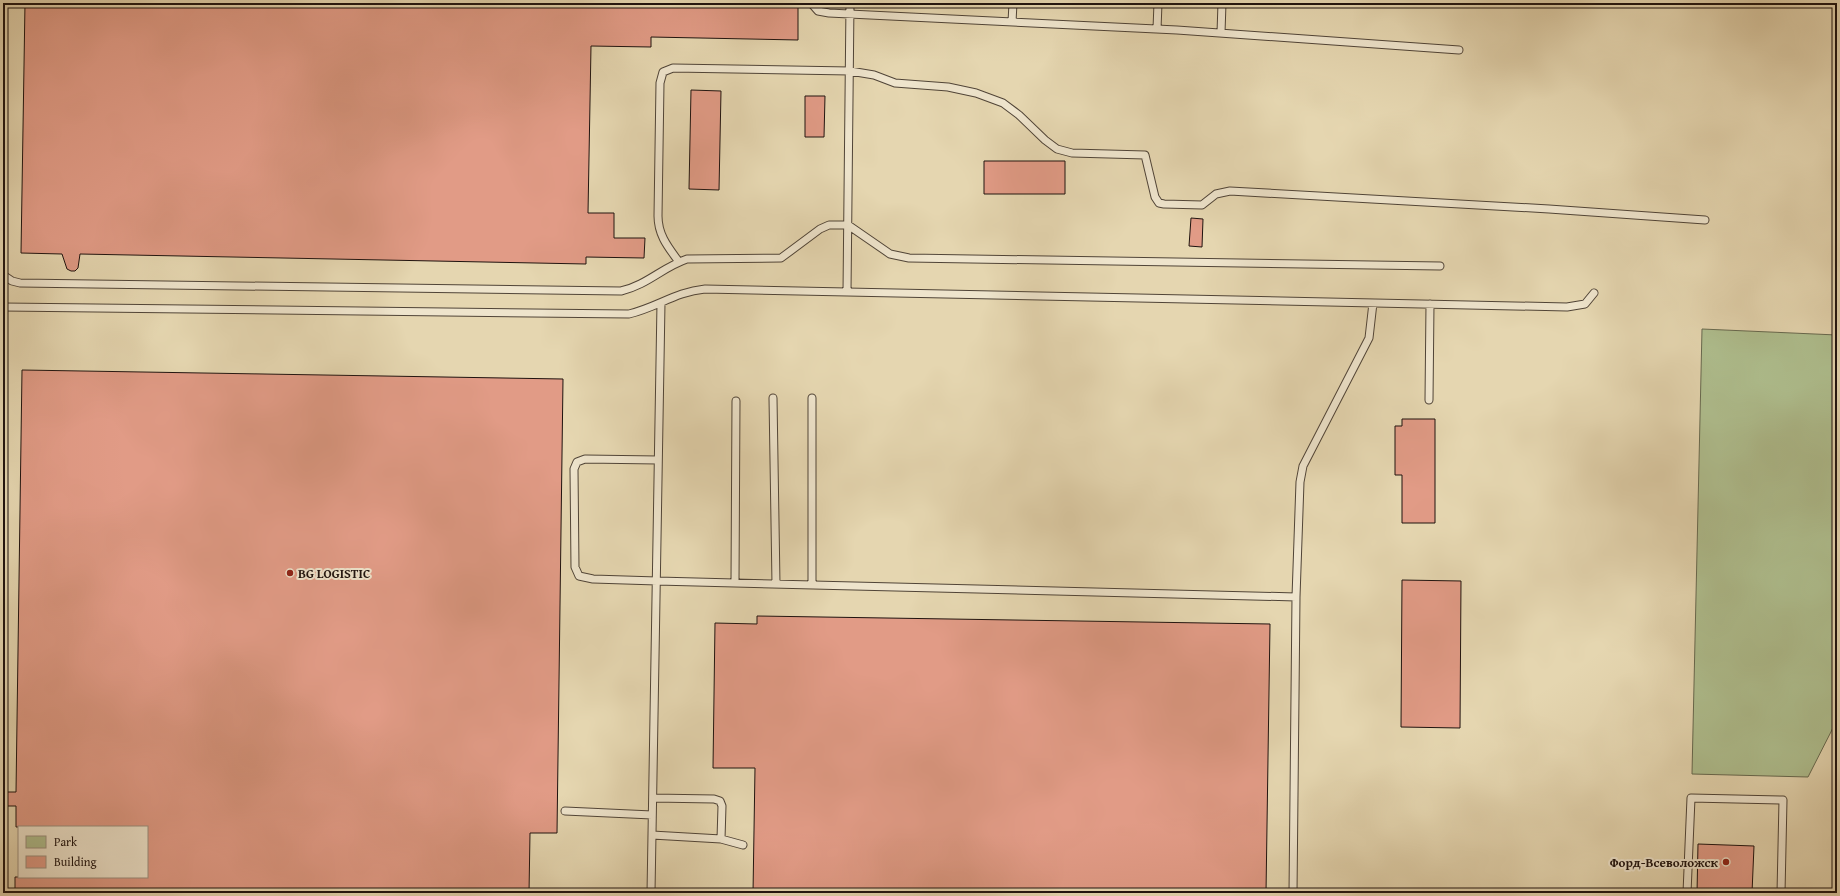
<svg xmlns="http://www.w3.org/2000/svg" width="1840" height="896" font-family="'Gentium Book Plus',serif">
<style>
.green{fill:#afbf8f;stroke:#67694f}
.building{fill:#e19b86;stroke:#1f130f}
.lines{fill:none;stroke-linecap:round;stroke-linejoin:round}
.service-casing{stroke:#504437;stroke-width:9}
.service{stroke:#eee4cc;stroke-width:7}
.poi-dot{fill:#8f2418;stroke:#eee4cc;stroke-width:1.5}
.labels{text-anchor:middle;stroke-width:4;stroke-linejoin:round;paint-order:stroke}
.poi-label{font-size:13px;font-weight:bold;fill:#1f130f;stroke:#eee4cc;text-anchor:start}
</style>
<rect width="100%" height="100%" fill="#e5d6b0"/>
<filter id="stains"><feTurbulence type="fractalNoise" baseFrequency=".005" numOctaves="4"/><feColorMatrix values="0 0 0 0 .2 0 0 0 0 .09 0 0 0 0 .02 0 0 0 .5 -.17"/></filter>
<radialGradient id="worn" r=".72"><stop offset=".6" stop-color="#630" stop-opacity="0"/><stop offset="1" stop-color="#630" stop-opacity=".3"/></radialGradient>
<path class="green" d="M1702 329 1837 335V720L1808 777 1692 774Z"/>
<path class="building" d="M25 3H798V40L651 37V47L591 46 588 213H614V238H645L644 258 586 257V264L80 254 78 268 75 271H71L67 269 62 254 21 253Z
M691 90 721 91 719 190 689 189Z
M805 96H825L824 137H805Z
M984 161H1065V194H984Z
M1191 218 1203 219 1202 247 1189 246Z
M22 370 563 379 557 833H530L529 893H15V877H147V827H16V806H3V792H16Z
M1402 419H1435V523H1402V475H1395V426H1402Z
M1402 580 1461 581 1460 728 1401 727Z
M757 616 1270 624 1266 893H753L755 768H713L715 623 757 624Z
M1698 844 1754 846 1752 893H1697Z"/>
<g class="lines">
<defs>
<path id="service" d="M811 3 818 11 829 13 1177 30 1459 50
M1012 22 1013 3
M1157 29 1158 3
M1221 33 1222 3
M679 262C668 247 658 235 658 216L660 83 663 72 673 68 850 71 874 75 895 83 948 87 976 93 1003 103 1019 115 1045 140 1057 149 1072 153 1145 155 1155 197 1159 203 1164 204 1202 205 1216 194 1230 191 1549 209 1705 220
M3 275 12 281 20 283 621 291C647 285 663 267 687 259L781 258 820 229 829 225H848L890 254 909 258 1440 266
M847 292 850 3
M3 307 629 314C658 307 675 292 705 289L1567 307 1585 304 1594 293
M773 398 776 584
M1429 400 1430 304
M658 460 585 459 577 462 574 469 575 567 579 576 593 579 657 581 1296 597 1293 893
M735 583 736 401
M812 585V398
M1296 597 1300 482 1303 466 1369 338 1373 303
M565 811 652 815
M652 835 721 839 722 806 720 801 714 799 653 798
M721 839 743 845
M651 893 661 303
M1687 893 1691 798 1783 800 1781 893"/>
</defs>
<use href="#service" class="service-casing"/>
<use href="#service" class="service"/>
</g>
<g class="poi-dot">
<circle cx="290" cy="573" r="4"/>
<circle cx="1726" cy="862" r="4"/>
</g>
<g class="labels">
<g class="poi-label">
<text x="298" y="578">BG LOGISTIC</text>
<text x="1718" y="867" text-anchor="end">Форд-Всеволожск</text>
</g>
</g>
<rect width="1840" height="896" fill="none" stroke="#e5d6b0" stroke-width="16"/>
<rect x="4" y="4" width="1832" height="888" fill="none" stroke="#1f130f" stroke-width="2"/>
<rect x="8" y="8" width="1824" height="880" fill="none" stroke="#1f130f"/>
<rect x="18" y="826" width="130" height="52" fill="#eee4cc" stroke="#9b9080"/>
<rect x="26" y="836" width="20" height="12" fill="#afbf8f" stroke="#9b9080"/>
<text x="54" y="846" font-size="12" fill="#1f130f">Park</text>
<rect x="26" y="856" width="20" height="12" fill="#e19b86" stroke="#9b9080"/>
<text x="54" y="866" font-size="12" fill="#1f130f">Building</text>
<rect width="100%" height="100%" filter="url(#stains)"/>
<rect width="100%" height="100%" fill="url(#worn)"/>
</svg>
